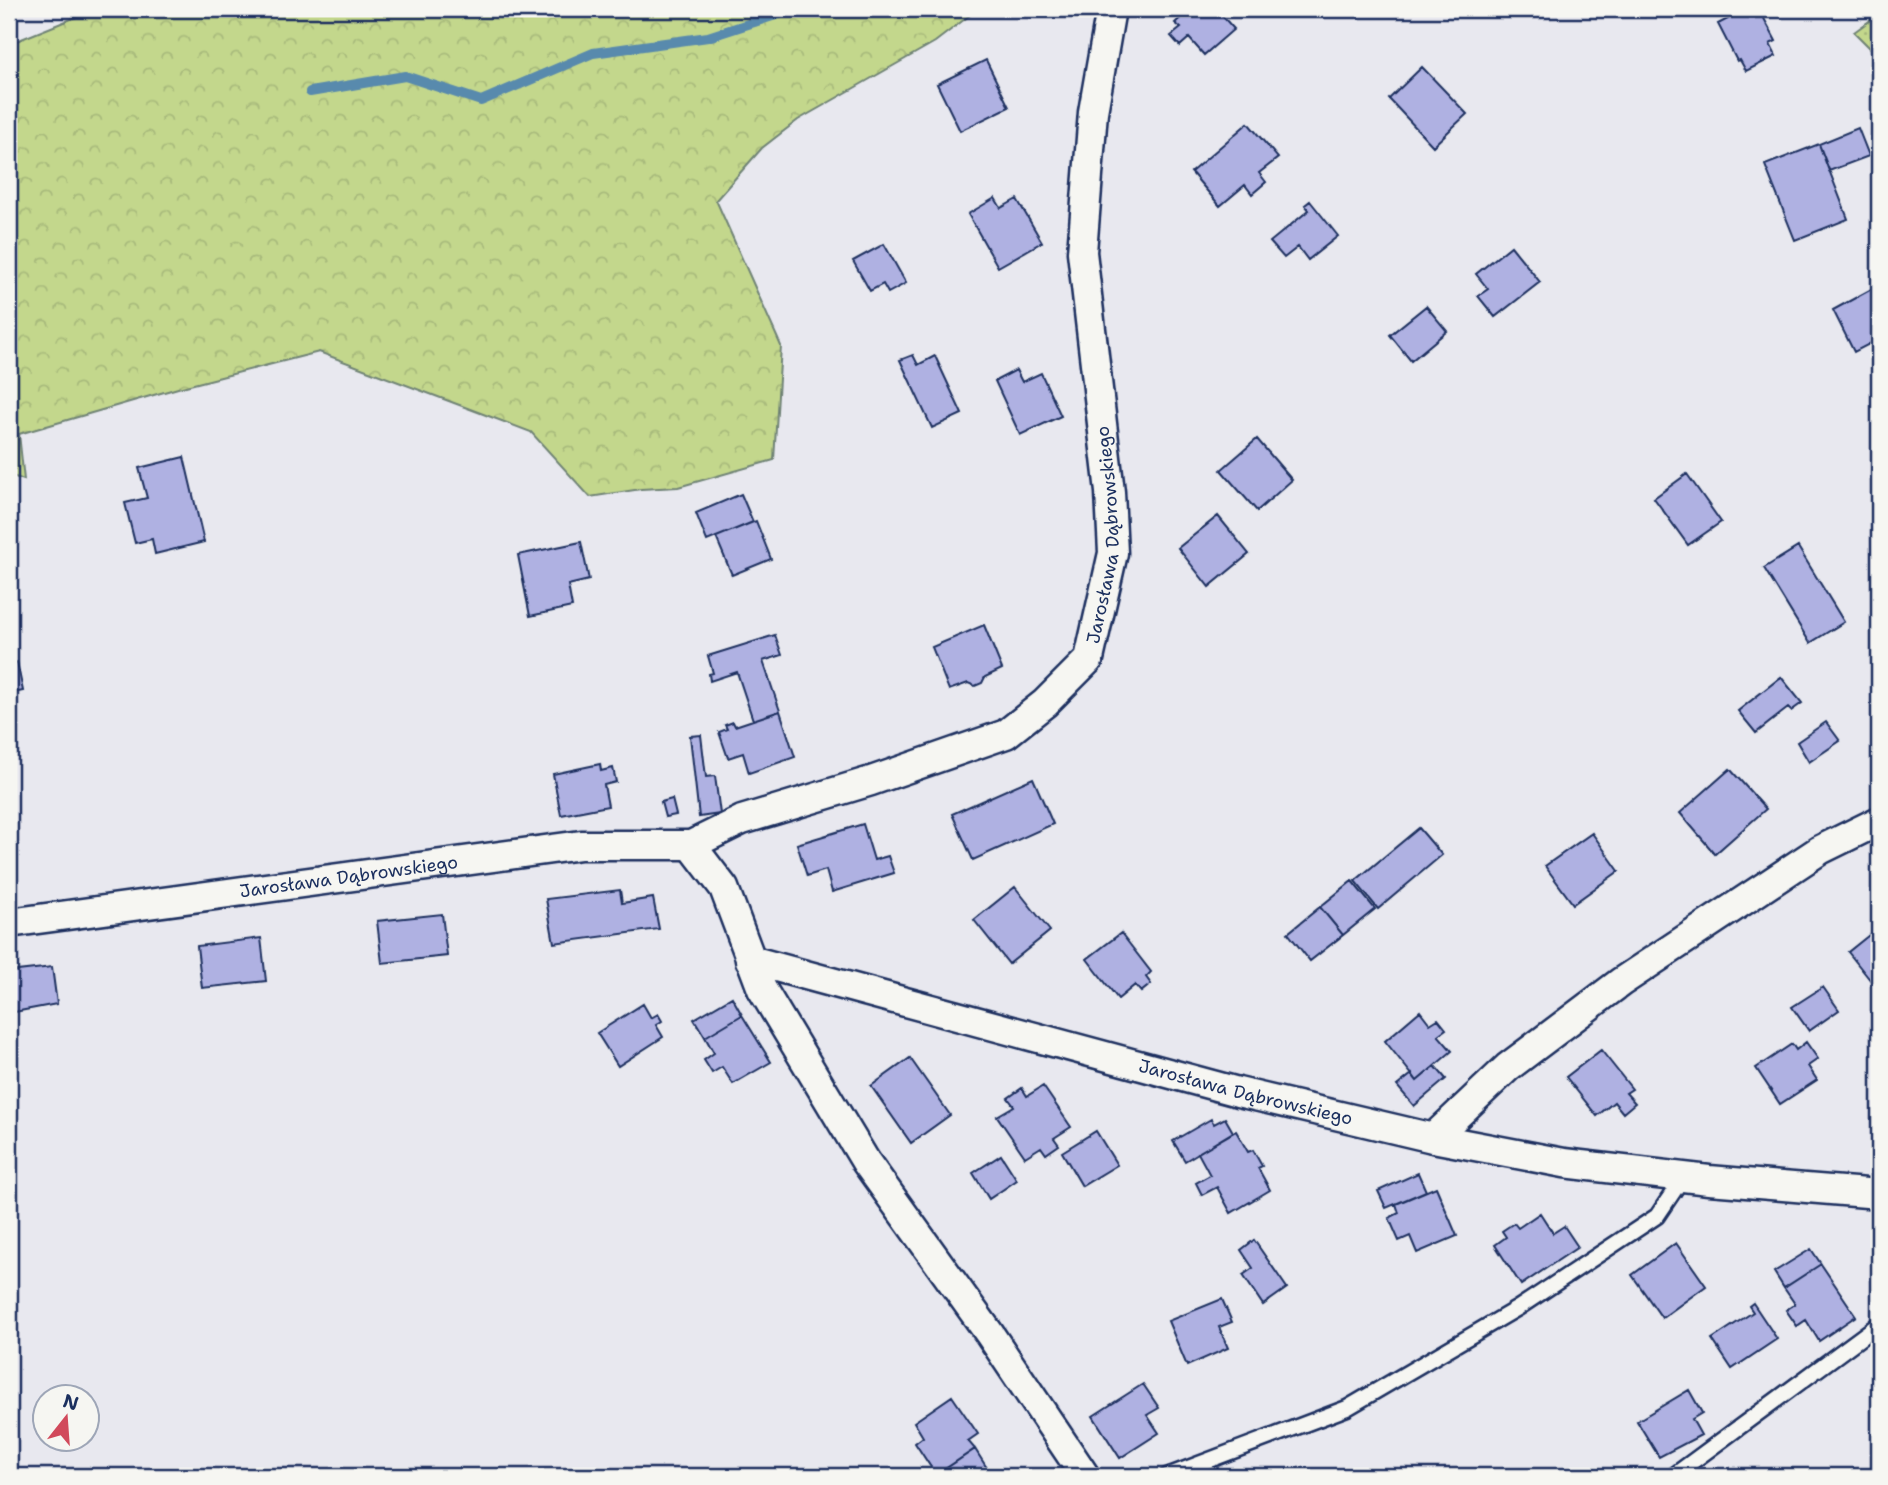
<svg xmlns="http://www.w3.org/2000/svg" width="1888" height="1485" font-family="'Shantell Sans',sans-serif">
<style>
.grass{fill:url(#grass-dots);stroke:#6f8375;stroke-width:2}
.forest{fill:url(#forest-crowns);stroke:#6f8375;stroke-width:2}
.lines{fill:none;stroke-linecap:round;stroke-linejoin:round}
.stream{stroke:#588aad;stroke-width:10}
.building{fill:#afb1e2;stroke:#1b2f5e;stroke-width:2}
.lane-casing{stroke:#1b2f5e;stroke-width:19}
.street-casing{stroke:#1b2f5e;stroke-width:33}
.lane{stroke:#f6f6f2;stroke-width:14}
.street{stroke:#f6f6f2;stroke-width:28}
.labels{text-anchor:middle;stroke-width:7;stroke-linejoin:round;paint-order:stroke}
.street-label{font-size:18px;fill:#1b2f5e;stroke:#f6f6f2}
</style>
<defs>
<pattern id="grass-dots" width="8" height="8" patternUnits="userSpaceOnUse" patternTransform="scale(1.75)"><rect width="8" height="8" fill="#c3d78c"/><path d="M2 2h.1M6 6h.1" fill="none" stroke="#a7b97b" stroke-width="1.8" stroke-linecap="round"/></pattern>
<pattern id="forest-crowns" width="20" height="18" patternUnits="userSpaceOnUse" patternTransform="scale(1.75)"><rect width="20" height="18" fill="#c3d78c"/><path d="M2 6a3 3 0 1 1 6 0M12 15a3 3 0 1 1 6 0" fill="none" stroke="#a7b97b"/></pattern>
</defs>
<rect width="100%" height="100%" fill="#e8e8ef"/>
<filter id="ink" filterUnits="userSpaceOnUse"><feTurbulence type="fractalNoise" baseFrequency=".0143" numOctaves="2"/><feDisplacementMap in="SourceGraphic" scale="14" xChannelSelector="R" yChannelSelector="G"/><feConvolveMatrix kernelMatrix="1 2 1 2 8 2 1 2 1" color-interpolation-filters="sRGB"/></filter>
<g filter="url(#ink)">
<path class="grass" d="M1879 14V57L1854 32Z"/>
<path class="forest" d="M96 9H978L935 42 798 120 762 148 716 200 781 346 774 460 678 487 641 489 590 497 531 432 319 352 178 388 19 434 24 480 9 475V44Z"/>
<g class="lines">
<path class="stream" d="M310 92 405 76 481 101 593 53 708 37 785 12 789 9"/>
</g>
<path class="building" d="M1190 9H1216L1234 29 1204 55 1189 38 1180 46 1171 36 1181 28 1175 23Z
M1747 9H1759L1776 41 1770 44 1776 56 1746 71 1740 60 1737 61 1718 24Z
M986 60 1009 107 960 131 937 84Z
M1422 67 1467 114 1433 146 1389 99Z
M1248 123 1278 158 1259 173 1266 182 1252 194 1245 185 1220 206 1191 172Z
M1858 128 1869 156 1829 171 1819 144Z
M1819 144 1848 219 1795 240 1765 165Z
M995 198 1001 208 1017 199 1042 242 998 267 968 214Z
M1310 201 1338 236 1308 260 1298 247 1284 258 1270 242 1309 210 1305 205Z
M884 244 906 283 888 293 883 284 870 291 853 261Z
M1511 246 1540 282 1495 317 1478 296 1488 289 1476 274Z
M1879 285V339L1854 352 1833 310Z
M1426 306 1447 331 1411 361 1390 335Z
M913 355 918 365 935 356 962 414 932 428 900 360Z
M1016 370 1022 382 1041 373 1061 416 1020 435 995 381Z
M1257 439 1292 480 1257 511 1221 470Z
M184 457 204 542 155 554 152 539 135 543 125 503 147 498 139 468Z
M1687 474 1721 522 1688 545 1654 498Z
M741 494 753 522 707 541 696 513Z
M1218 516 1249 554 1209 587 1178 548Z
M756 521 771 559 732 575 716 537Z
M581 542 589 580 568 585 572 607 530 616 518 555Z
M1798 547 1844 622 1810 643 1764 568Z
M984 625 1002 669 985 677 982 683 975 686 968 683 949 690 932 647Z
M775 635 782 655 763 661 780 711 753 720 737 672 710 681 709 674 713 673 708 656Z
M17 662 23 691 9 694V665Z
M1781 677 1802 703 1791 711 1788 708 1756 733 1738 711Z
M780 711 795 757 749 773 743 753 728 758 719 732 727 729 725 725 733 722 735 726Z
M1826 722 1840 741 1809 762 1797 742Z
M701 735 706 777 715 776 720 814 699 817 690 736Z
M600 764 601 771 613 768 616 782 604 785 608 806 561 815 553 774Z
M1730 769 1766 809 1715 854 1680 813Z
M1033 778 1053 824 973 860 952 814Z
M672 799 676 815 665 817 661 802Z
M863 824 874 860 888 856 894 873 832 892 826 870 807 876 797 844Z
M1419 828 1442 855 1378 909 1355 881Z
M1592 833 1619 871 1573 904 1545 866Z
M1352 881 1375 909 1343 935 1320 907Z
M1015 887 1050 931 1009 964 974 920Z
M620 890 622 903 653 898 659 929 554 943 546 899Z
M1320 907 1343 935 1310 961 1288 933Z
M442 914 447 956 382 963 377 921Z
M1879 927V991L1848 952Z
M1121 933 1151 972 1146 977 1151 984 1141 992 1135 985 1118 999 1087 959Z
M261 938 266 981 202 988 197 946Z
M52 967 57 1004 9 1013V972Z
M1823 987 1839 1010 1809 1031 1792 1007Z
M732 997 742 1015 705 1037 694 1019Z
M643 1004 651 1018 658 1014 662 1021 656 1025 663 1037 618 1066 597 1033Z
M1420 1011 1430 1024 1438 1019 1446 1029 1438 1035 1452 1051 1417 1081 1385 1041Z
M742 1015 771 1062 733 1084 722 1067 712 1073 704 1060 714 1053 705 1037Z
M1806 1042 1818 1059 1808 1066 1817 1080 1780 1104 1756 1068 1792 1044 1796 1050Z
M1601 1050 1632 1089 1626 1093 1635 1103 1623 1113 1614 1102 1597 1116 1566 1077Z
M910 1058 950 1115 911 1143 871 1086Z
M1435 1066 1446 1079 1414 1106 1397 1086 1412 1074 1417 1081Z
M1043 1086 1071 1127 1054 1138 1059 1145 1046 1154 1041 1147 1025 1157 997 1116 1014 1106 1008 1098 1022 1088 1027 1096Z
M1225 1118 1233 1132 1185 1161 1173 1141 1211 1119 1214 1124Z
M1096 1131 1117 1165 1082 1186 1062 1152Z
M1236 1131 1248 1152 1253 1150 1262 1166 1258 1168 1270 1190 1231 1213 1217 1187 1202 1195 1196 1183 1210 1175 1198 1153Z
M1001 1155 1017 1180 989 1199 973 1173Z
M1418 1173 1426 1191 1386 1208 1378 1191Z
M1436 1187 1457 1236 1417 1253 1410 1236 1399 1241 1389 1218 1399 1213 1396 1204Z
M1540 1213 1553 1233 1564 1226 1578 1247 1521 1285 1495 1245 1506 1237 1502 1231 1514 1223 1518 1228Z
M1254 1240 1287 1288 1263 1305 1243 1275 1253 1268 1241 1250Z
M1676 1243 1706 1286 1662 1318 1632 1275Z
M1811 1249 1821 1264 1784 1288 1774 1272Z
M1821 1264 1856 1316 1819 1341 1806 1320 1797 1326 1786 1310 1795 1304 1784 1288Z
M1222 1299 1232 1322 1219 1327 1228 1348 1187 1366 1168 1321Z
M1753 1303 1777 1339 1732 1369 1712 1339 1753 1312 1749 1306Z
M1143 1384 1159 1408 1147 1415 1159 1433 1120 1458 1093 1416Z
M1689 1390 1702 1413 1692 1419 1701 1435 1659 1457 1637 1421Z
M952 1396 978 1434 968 1441 975 1449 936 1475 915 1443 923 1437 914 1422Z
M975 1449 992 1476H950L945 1469Z"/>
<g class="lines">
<defs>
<path id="lane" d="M1167 1476 1347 1408 1518 1308 1657 1216 1684 1176
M1673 1476 1879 1324"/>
<g id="street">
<path d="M691 845 724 888 762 989 866 1162 989 1333 1085 1476"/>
<path id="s1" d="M9 923 581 845H691L742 820 871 781 1006 734 1045 703 1089 659 1113 553 1110 492 1082 252 1093 112 1111 9"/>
<path id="s2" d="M750 960 1238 1092 1433 1138 1564 1163 1709 1180 1879 1194"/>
<path d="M1433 1138 1508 1067 1621 982 1820 850 1879 821"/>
</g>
</defs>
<use href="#lane" class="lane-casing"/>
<use href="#street" class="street-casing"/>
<use href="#lane" class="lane"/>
<use href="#street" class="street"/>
</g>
</g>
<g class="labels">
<g class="street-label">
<text dy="6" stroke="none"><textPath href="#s1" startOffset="1260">Jarosława Dąbrowskiego</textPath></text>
<text dy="6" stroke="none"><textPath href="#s1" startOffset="343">Jarosława Dąbrowskiego</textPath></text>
<text dy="6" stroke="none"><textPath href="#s2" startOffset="513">Jarosława Dąbrowskiego</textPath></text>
</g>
</g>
<rect width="1888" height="1485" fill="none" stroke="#f6f6f2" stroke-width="35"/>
<rect x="18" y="18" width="1853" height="1450" fill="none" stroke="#1b2f5e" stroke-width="2.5" filter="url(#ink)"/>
<g transform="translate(66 1418) rotate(17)"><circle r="33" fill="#f6f6f2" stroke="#9ea6b7" stroke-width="2"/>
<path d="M0-5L12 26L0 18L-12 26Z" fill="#d1495b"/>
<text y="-10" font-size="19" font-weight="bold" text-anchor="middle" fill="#1b2f5e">N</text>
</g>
</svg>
